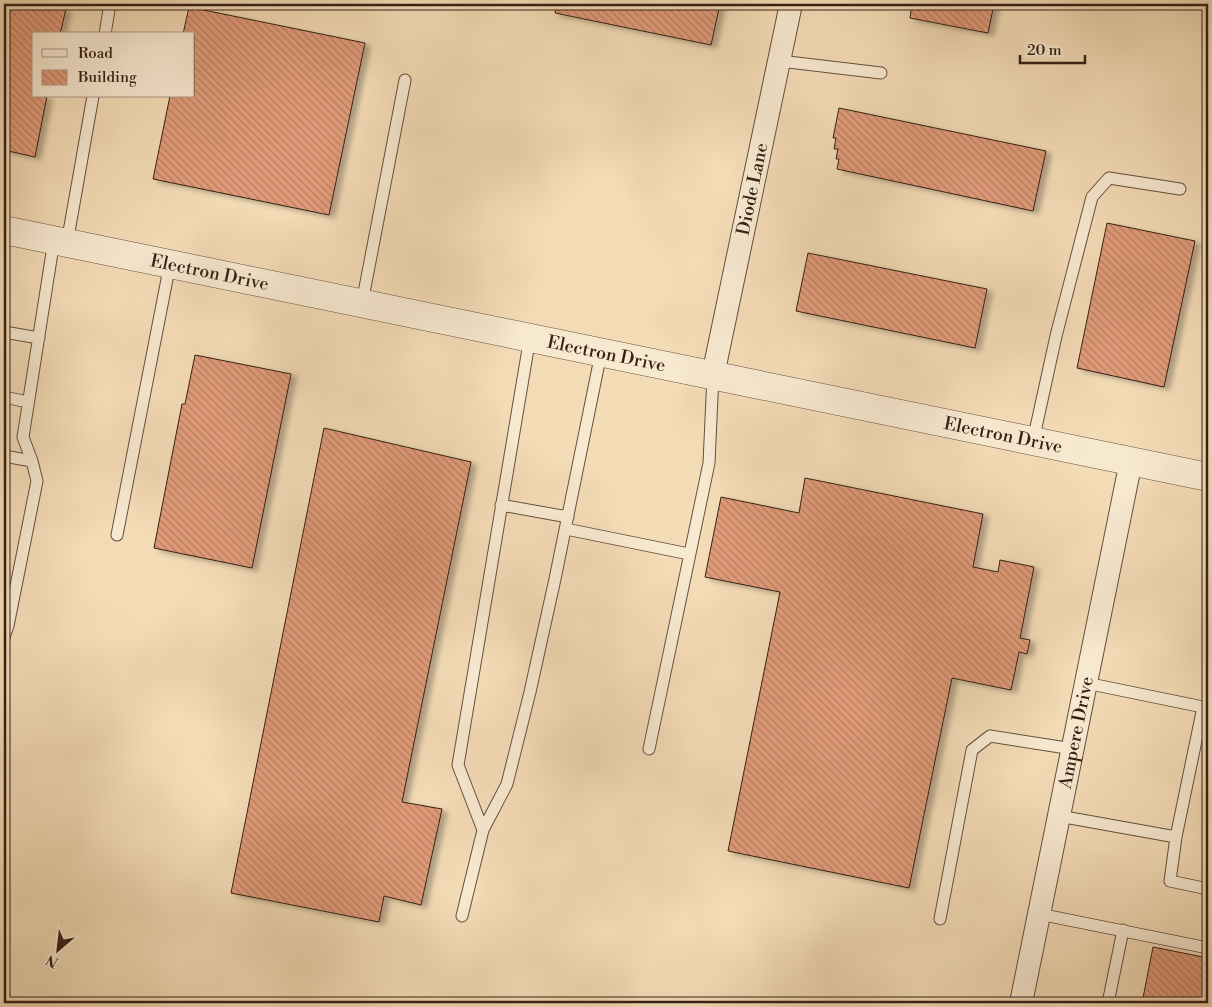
<svg xmlns="http://www.w3.org/2000/svg" width="1212" height="1007" font-family="'Libre Bodoni',serif">
<style>
.building{fill:url(#building-back-hatch);stroke:#352016;filter:url(#shadow)}
.lines{fill:none;stroke-linecap:round;stroke-linejoin:round}
.service-casing{stroke:#644f3e;stroke-width:13}
.minor-casing{stroke:#644f3e;stroke-width:24}
.tertiary-casing{stroke:#644f3e;stroke-width:29}
.service{stroke:#f7e8d0;stroke-width:11}
.minor{stroke:#f7e8d0;stroke-width:22}
.tertiary{stroke:#f7e8d0;stroke-width:28}
.labels{text-anchor:middle;stroke-width:4.5;stroke-linejoin:round;paint-order:stroke}
.street-label{font-size:18px;fill:#352016;stroke:#f7e8d0}
</style>
<defs>
<pattern id="building-back-hatch" width="6" height="6" patternUnits="userSpaceOnUse" patternTransform="scale(1.25)"><rect width="6" height="6" fill="#e19b79"/><path d="M-1 5l2 2M0 0l6 6M5-1l2 2" fill="none" stroke="#b77e62"/></pattern>
<filter id="shadow"><feDropShadow dx="5.5" dy="3" stdDeviation="2.5" flood-color="#0004"/></filter>
</defs>
<rect width="100%" height="100%" fill="#f3dbb6"/>
<filter id="stains"><feTurbulence type="fractalNoise" baseFrequency=".004" numOctaves="4"/><feColorMatrix values="0 0 0 0 .2 0 0 0 0 .09 0 0 0 0 .02 0 0 0 .5 -.17"/></filter>
<radialGradient id="worn" r=".72"><stop offset=".6" stop-color="#630" stop-opacity="0"/><stop offset="1" stop-color="#630" stop-opacity=".3"/></radialGradient>
<path class="building" d="M4 4H39L66 9 60 34H34V96H47L35 157 4 150Z
M557 4H720L711 45 555 13Z
M912 4H994L988 33 910 18Z
M189 7 365 43 329 215 153 179 170 96H194V34H183Z
M839 108 1046 151 1033 211 837 169 839 159H836L838 149H834L836 138H833Z
M1107 223 1195 241 1164 387 1077 368Z
M808 253 987 289 975 348 796 311Z
M195 355 291 374 252 568 154 548 182 404H185Z
M324 428 471 462 402 802 442 809 421 905 384 896 379 922 231 893Z
M805 478 983 514 973 567 998 572 1000 560 1034 567 1020 638 1030 640 1027 654 1019 652 1011 690 952 678 909 888 728 851 780 592 705 577 721 497 799 513Z
M1153 947 1208 958V1003H1142Z"/>
<g class="lines">
<defs>
<path id="service" d="M105 34 110 4
M780 61 881 73
M67 243 93 96
M362 303 405 80
M4 332 39 338
M4 397 28 402
M1033 441 1056 336 1092 197 1109 178 1180 189
M4 456 32 461
M501 505 568 517
M566 529 689 554
M117 535 170 264
M4 637 8 626 37 481 32 461 23 437 54 240
M1086 683 1203 707 1176 837
M649 749 709 463 713 375
M1059 816 1176 837 1170 881 1208 889
M483 830 507 784 530 692 555 579 601 353
M1039 914 1208 948
M462 916 483 830 458 765 530 337
M940 919 972 750 990 736 1073 749
M1108 1003 1123 930"/>
<g id="minor">
<path id="s1" d="M713 375 791 4"/>
<path id="s2" d="M1021 1003 1131 461"/>
</g>
<g id="tertiary">
<path id="s3" d="M4 230 1208 477"/>
</g>
</defs>
<use href="#service" class="service-casing"/>
<use href="#minor" class="minor-casing"/>
<use href="#tertiary" class="tertiary-casing"/>
<use href="#service" class="service"/>
<use href="#minor" class="minor"/>
<use href="#tertiary" class="tertiary"/>
</g>
<g class="labels">
<g class="street-label">
<text dy="6" stroke="none"><textPath href="#s1" startOffset="190">Diode Lane</textPath></text>
<text dy="6" stroke="none"><textPath href="#s3" startOffset="210">Electron Drive</textPath></text>
<text dy="6" stroke="none"><textPath href="#s3" startOffset="615">Electron Drive</textPath></text>
<text dy="6" stroke="none"><textPath href="#s3" startOffset="1020">Electron Drive</textPath></text>
<text dy="6" stroke="none"><textPath href="#s2" startOffset="276">Ampere Drive</textPath></text>
</g>
</g>
<rect width="1212" height="1007" fill="none" stroke="#f3dbb6" stroke-width="20"/>
<rect x="5" y="5" width="1202" height="997" fill="none" stroke="#352016" stroke-width="2.5"/>
<rect x="10" y="10" width="1192" height="987" fill="none" stroke="#352016"/>
<rect x="32" y="32" width="162" height="65" fill="#f7e8d0" stroke="#a99886"/>
<rect x="42" y="49" width="25" height="8" fill="#f7e8d0" stroke="#a99886"/>
<text x="78" y="58" font-size="15" fill="#352016">Road</text>
<rect x="42" y="70" width="25" height="15" fill="url(#building-back-hatch)" stroke="#a99886"/>
<text x="78" y="82" font-size="15" fill="#352016">Building</text>
<g transform="translate(58 950) rotate(208)" stroke="#f7e8d0" stroke-width="4" paint-order="stroke">
<path d="M0-4L9 19L0 12L-9 19Z" fill="#352016"/>
<text y="-8" font-size="14" font-weight="bold" text-anchor="middle" fill="#352016">N</text>
</g>
<path d="M1020 55v8h65v-8" fill="none" stroke="#352016" stroke-width="2.5"/>
<text x="1027" y="55" font-size="15" fill="#352016" stroke="#f7e8d0" stroke-width="4" paint-order="stroke">20 m</text>
<rect width="100%" height="100%" filter="url(#stains)"/>
<rect width="100%" height="100%" fill="url(#worn)"/>
</svg>
